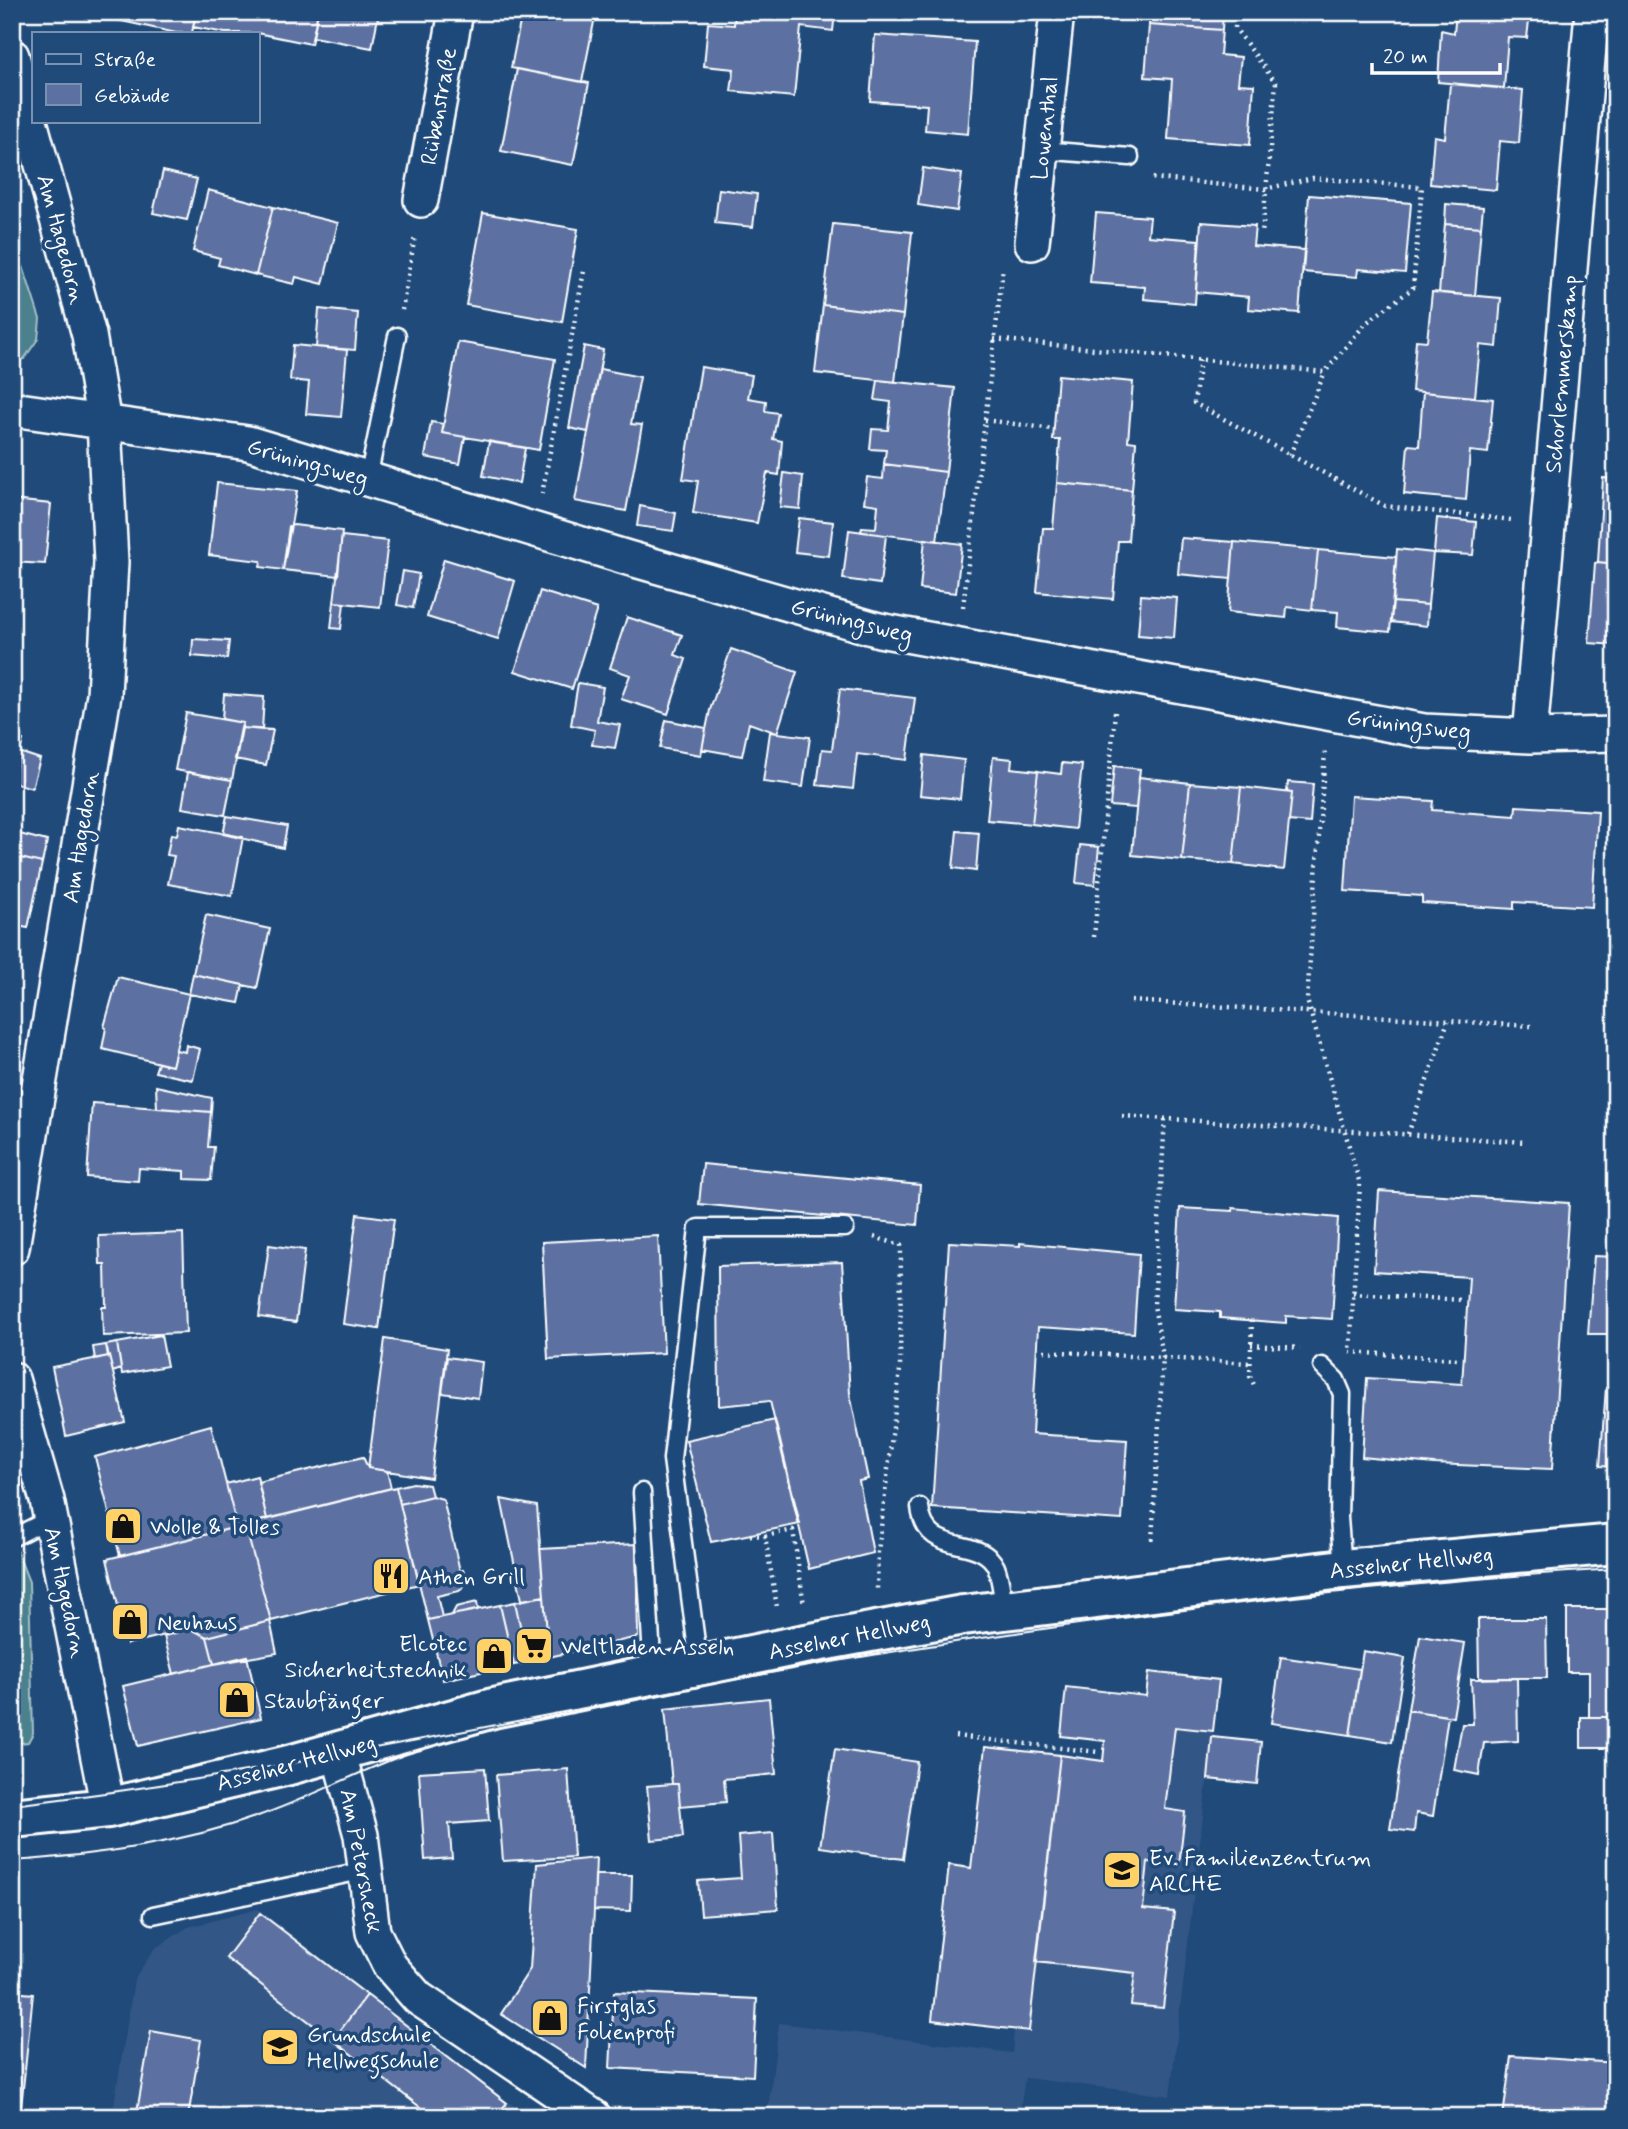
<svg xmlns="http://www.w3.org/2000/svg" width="1628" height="2129" font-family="Mynerve,sans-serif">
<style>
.built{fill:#315686}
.green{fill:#4b808d;stroke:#a5c0c6;stroke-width:2}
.building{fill:#5c71a1;stroke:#fff;stroke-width:2}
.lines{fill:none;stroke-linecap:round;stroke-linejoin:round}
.service-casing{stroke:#fff;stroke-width:21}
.minor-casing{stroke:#fff;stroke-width:38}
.secondary-casing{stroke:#fff;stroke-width:44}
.path{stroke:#fff;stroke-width:4.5;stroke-dasharray:2 5;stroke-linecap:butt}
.service{stroke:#1f4a7a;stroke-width:16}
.minor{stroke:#1f4a7a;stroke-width:33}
.secondary{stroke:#1f4a7a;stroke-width:38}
.tram{stroke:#fff;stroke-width:2}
.labels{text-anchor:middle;stroke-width:7;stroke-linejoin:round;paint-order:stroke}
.street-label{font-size:23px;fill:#fff;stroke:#1f4a7a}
.poi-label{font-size:23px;fill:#fff;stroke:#1f4a7a;text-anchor:start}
</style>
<rect width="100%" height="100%" fill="#1f4a7a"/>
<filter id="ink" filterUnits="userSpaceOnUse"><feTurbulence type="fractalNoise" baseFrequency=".0143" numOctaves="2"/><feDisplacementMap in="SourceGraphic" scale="14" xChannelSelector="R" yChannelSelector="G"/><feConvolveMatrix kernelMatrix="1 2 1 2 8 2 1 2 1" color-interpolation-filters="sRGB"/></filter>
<g filter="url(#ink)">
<path class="built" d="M1149 1672 1219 1680 1170 2096 1025 2078 1019 2117H767L779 2023 1012 2053 1014 2030 1029 2031 1060 1755 1103 1760 1105 1741 1061 1736 1066 1687 1146 1696Z
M258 1909 524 2114 530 2117H112L134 1980 154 1949 188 1927Z"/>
<path class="green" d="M12 232 40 319 38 339 24 359 12 360Z
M16 1549 29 1582 33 1733 28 1742 12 1744V1550Z"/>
<path class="building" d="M81 12H196L192 33H176Z
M196 12H318L311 44 257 33H225L193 27Z
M318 12H379L372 48 313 37Z
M522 12H596L582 82 511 68Z
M735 12H835L833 31 801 27 794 97 731 91 734 69 704 66 708 23 734 25Z
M1150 12H1223L1222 30 1149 25Z
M1456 12H1530L1527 38 1508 37 1504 88 1438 82 1441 30 1454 33Z
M1149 25 1222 30 1220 55 1241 57 1238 84 1254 85 1250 145 1168 139 1172 79 1145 77Z
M875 35 975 42 968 134 925 130 927 105 870 101Z
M517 69 589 83 573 165 501 151Z
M1450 84 1523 90 1519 143 1500 141 1496 190 1430 184 1434 136 1445 138Z
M923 168 962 174 957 211 918 205Z
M163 171 197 179 187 220 153 213Z
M719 189 757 194 753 227 715 223Z
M208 190 273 207 256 275 218 265 220 258 193 251Z
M1309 195 1411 203 1405 273 1358 269 1357 277 1303 272Z
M1446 204 1483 207 1481 227 1445 224Z
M273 207 338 223 323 284 296 277 294 284 256 275Z
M483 213 578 229 562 322 466 305Z
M1096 213 1150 217 1148 236 1199 240 1195 304 1144 299 1145 287 1090 283Z
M1201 222 1255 226 1253 246 1304 250 1299 313 1248 309 1249 297 1196 292Z
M833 224 912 232 903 315 823 305Z
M1445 224 1481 227 1475 296 1439 293Z
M1432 292 1501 298 1497 347 1480 345 1475 397 1412 391 1416 340 1427 341Z
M823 305 903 315 895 382 815 373Z
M319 309 358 313 355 350 316 347Z
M458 342 555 359 539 450 442 433Z
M293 345 347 350 341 417 306 414 309 382 290 380Z
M584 346 603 350 588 432 569 428Z
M701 367 752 375 748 398 766 401 765 411 778 413 773 439 782 441 779 475 767 473 757 523 693 513 698 481 683 479Z
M600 369 640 377 631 424 642 425 626 511 575 501Z
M1058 375 1133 382 1128 441 1136 442 1132 490 1057 483 1060 440H1053Z
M878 380 955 388 946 472 884 464 886 450 870 449 872 429 888 430 891 402 875 400Z
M1423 392 1493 399 1488 453 1470 451 1466 500 1404 494 1408 445 1419 446Z
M431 422 444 424 442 433 465 437 460 464 425 457Z
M489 442 525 448 519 483 483 476Z
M884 464 946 472 937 541 861 532 862 527 876 528 878 505 864 503 867 477 883 479Z
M784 473 803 476 800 509 780 507Z
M1603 478 1616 479V564L1598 562Z
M217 483 297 491 283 570 260 567 261 561 209 555Z
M1057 483 1132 490 1128 541H1118L1113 599 1037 592 1043 528H1053Z
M12 500 51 504 45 564 12 562Z
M640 506 676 513 673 531 637 526Z
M799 518 833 522 829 556 795 552Z
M1437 518 1476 522 1473 555 1434 553Z
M294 525 342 531 338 576 283 570 289 526Z
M849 530 886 535 880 584 843 579Z
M342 536 388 541 380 607 334 602Z
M1181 538 1234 542 1231 579 1178 574Z
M925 539 962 544 956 593 920 589Z
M1234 542 1318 550 1312 610 1287 607 1286 618 1228 612Z
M1397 549 1433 553 1428 605 1393 602Z
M1318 550 1396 557 1390 632 1337 627 1338 612 1312 610Z
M444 559 515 581 498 639 427 617Z
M1598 562 1616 564V645L1589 643 1595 563Z
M403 571 419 574 413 608 397 605Z
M540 591 597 609 572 689 515 671Z
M1141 595 1177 598 1174 638 1138 635Z
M334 602 344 603 341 629 331 628Z
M1393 602 1428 605 1427 626 1391 622Z
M627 617 682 635 675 655 686 659 668 714 621 699 630 675 610 668Z
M193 639 229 641 227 659 192 656Z
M731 649 797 672 777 733 749 723 742 756 702 749 710 710Z
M578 683 603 687 597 721 620 725 615 748 592 745 595 730 571 725Z
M840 689 915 698 907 760 857 754 853 789 817 785 822 749 832 750Z
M224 694 264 697 262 730 241 728 243 723 222 719Z
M186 713 243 723 232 780 175 770Z
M666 720 706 728 701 755 660 748Z
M241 728 273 730 266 765 235 759Z
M770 732 810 737 803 787 763 782Z
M12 737 23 740 12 779Z
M19 752 40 759 32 788 12 782Z
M924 755 964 760 960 799 920 795Z
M993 757 1012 759 1011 768 1038 771 1032 824 987 820Z
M1062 763 1082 765 1075 829 1032 824 1038 771 1061 774Z
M1114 766 1140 769 1136 808 1110 806Z
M188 772 232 780 225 815 182 808Z
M1139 777 1190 783 1182 860 1132 855Z
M1288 782 1313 784 1310 823 1289 821 1292 793 1287 792Z
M1190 783 1241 787 1233 864 1182 860Z
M1241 787 1292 793 1284 870 1233 864Z
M1351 796 1433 801 1432 810 1515 816 1516 806 1598 811 1592 907 1514 902V909L1422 903V896L1345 891Z
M227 816 287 826 283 848 223 834Z
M179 825 243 837 232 896 168 884 174 856 167 855 171 834 177 835Z
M957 831 979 833 976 871 953 868Z
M12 832 47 841 42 863 12 856Z
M1080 845 1099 847 1095 885 1076 883Z
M12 856 42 863 28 928 12 925Z
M206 915 270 929 257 988 193 974Z
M193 974 243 985 239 1003 189 994Z
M118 977 189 994 172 1066 102 1049 106 1028 104 1027Z
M186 1045 200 1049 193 1080 155 1072 158 1063 172 1066 176 1050 185 1052Z
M156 1086 212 1098 211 1112 157 1108Z
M92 1103 211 1112 208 1147H214L211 1180 184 1179V1171L139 1168 138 1181 87 1177Z
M703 1164 920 1185 917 1225 699 1204Z
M1379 1191 1569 1203 1552 1469 1434 1464 1362 1457 1367 1378 1462 1384 1469 1277 1374 1271Z
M1180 1208 1233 1211V1208L1338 1218 1332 1319 1286 1316V1323L1220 1318V1312L1174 1309Z
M357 1214 394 1219 379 1329 343 1324Z
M183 1233 186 1333 103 1336 102 1307H106L105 1264H100L99 1236Z
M658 1236 664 1353 548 1359 542 1242Z
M949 1242 1020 1246V1243L1139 1254 1134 1333 1038 1327 1032 1434 1127 1440 1122 1520 932 1508Z
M269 1245 305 1250 296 1322 259 1317Z
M1594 1256 1616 1257V1334H1588Z
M842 1262 850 1394 868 1479 859 1481 873 1553 809 1569 770 1401 719 1406 718 1266Z
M161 1335 167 1366 122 1374 117 1343Z
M385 1339 447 1349 431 1478 368 1468Z
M117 1343 121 1369 113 1372 106 1345Z
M106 1345 108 1356 95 1359 93 1347Z
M109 1356 125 1422 66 1436 52 1367Z
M447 1357 482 1362 478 1398 442 1393Z
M1606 1388H1616V1467L1600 1466Z
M775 1420 800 1524 711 1542 686 1440Z
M211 1425 237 1527 120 1556 95 1457Z
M363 1457 368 1468 387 1471 391 1488 267 1519 258 1482Z
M257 1476 267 1519 237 1527 226 1484Z
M413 1483 429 1485 432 1496 400 1504 396 1487Z
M396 1487 419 1584 271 1621 245 1525Z
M432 1496 443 1499 460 1571 463 1570 466 1578 461 1579 463 1588 459 1591 437 1596 442 1617 428 1620 400 1504Z
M501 1499 537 1506 544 1596 522 1600Z
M245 1525 271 1621 207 1637 191 1629 127 1644 107 1559Z
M636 1544 638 1637 549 1657 540 1549Z
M544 1596 549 1657 528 1662 515 1602Z
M477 1602 478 1610 452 1615 456 1607Z
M515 1602 528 1662 514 1665 500 1605Z
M500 1605 514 1665 443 1680 428 1620Z
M1567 1609H1616V1717H1589V1672H1567Z
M1478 1619H1546L1547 1678H1479Z
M270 1621 277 1653 214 1664 207 1637Z
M191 1629 207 1637 214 1664 174 1674 164 1636Z
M1420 1636 1465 1643 1453 1717 1408 1710Z
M1363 1651 1405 1658 1392 1742 1350 1735Z
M247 1656 261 1718 138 1746 123 1686Z
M1281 1657 1360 1669 1350 1735 1271 1723Z
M1149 1672 1219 1680 1213 1731 1175 1727 1165 1809 1185 1812 1179 1866 1148 1862 1143 1909 1174 1912 1163 2008 1131 2005 1135 1973 1036 1962 1060 1755 1103 1761 1105 1741 1061 1736 1066 1687 1146 1696Z
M1517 1678 1518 1741 1484 1743 1479 1775 1454 1770 1462 1724H1473L1471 1679Z
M769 1698 776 1774 724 1779 726 1802 680 1806 678 1784H672L665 1709Z
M1408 1710 1448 1716 1433 1816 1416 1813 1414 1832 1390 1829Z
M1581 1717H1616V1748H1581Z
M1212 1737 1261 1742 1257 1784 1208 1779Z
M985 1747 1060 1755 1029 2031 932 2020 949 1865 971 1868Z
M835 1749 917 1762 903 1859 820 1847Z
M485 1768 489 1821 449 1824 452 1858 425 1860 419 1772Z
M568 1769 574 1857 503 1861 496 1775Z
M672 1784H678L683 1837 652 1840 647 1786Z
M773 1833 778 1909 701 1915 698 1881 741 1878 738 1836Z
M596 1858 594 1910 586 2068 501 2014 530 1969 537 1864Z
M595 1875H632L631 1911 594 1910Z
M260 1913 367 1995 333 2040 226 1958Z
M12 1992 33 1994 20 2117H12Z
M614 1992 757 1999 753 2076 610 2068Z
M367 1995 507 2103 495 2117H433L333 2040Z
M151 2031 201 2040 188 2117H136Z
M1511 2056 1616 2063V2117H1503Z"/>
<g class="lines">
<defs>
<path id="service" d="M1041 150 1130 157
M368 479 397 336
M1322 1366 1336 1380 1342 1394 1339 1518 1343 1569
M642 1492 653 1675
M920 1507C925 1559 980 1533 996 1567 1001 1579 1002 1597 1005 1610
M12 1538 51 1518
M699 1665 672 1459 698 1228H845
M153 1915 366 1870"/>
<path id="minor" d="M12 56 89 335 104 423 111 562 104 695 12 1248
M421 200 456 12
M1032 243 1057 12
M12 409 248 443 628 558 879 630 1424 731 1530 736 1616 734
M1530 736 1592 12
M12 1379 47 1500 108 1808
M338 1751 361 1835 373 1932 390 1966 418 1998 594 2117"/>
<path id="secondary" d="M12 1818 108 1808 289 1765 493 1708 800 1645 963 1615 1343 1569 1616 1544"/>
</defs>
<use href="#service" class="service-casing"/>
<use href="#minor" class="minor-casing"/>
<use href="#secondary" class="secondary-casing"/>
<path class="path" d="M1236 12 1235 28 1276 83 1262 234
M402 310 415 236
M994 339 1325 372 1366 323 1413 288 1422 187 1313 178 1265 189 1151 178
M1200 360 1194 403 1385 506 1512 520
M985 420 1053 429
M1290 455 1325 372
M542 494 584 271
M963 607 1003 268
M1325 752 1307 1000 1360 1184 1350 1351
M1094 937 1115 712
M1131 1001 1531 1026
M1122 1116 1525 1142
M1408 1134 1448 1021
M874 1237 901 1245 900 1370 878 1552 877 1589
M1353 1294 1463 1300
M1252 1320 1250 1376 1255 1387
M1251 1345 1300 1348
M1044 1351 1250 1363
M1350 1352 1458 1359
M750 1535 765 1536 777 1607
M765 1536 793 1530 804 1605
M1152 1540 1163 1357 1154 1305 1165 1118
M955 1736 1098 1752"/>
<use href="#service" class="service"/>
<use href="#minor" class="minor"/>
<use href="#secondary" class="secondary"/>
<path class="tram" d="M12 1805C312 1770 605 1698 903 1650 1139 1613 1378 1583 1616 1569
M12 1861C96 1855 179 1844 258 1816 314 1797 365 1767 421 1749"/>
</g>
</g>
<defs>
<symbol id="shop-square" viewBox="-11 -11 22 22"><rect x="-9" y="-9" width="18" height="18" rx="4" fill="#ffd166" stroke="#1f4a7a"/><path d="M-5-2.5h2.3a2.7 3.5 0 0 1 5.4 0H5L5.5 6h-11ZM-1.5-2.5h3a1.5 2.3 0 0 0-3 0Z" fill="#111"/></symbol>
<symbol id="restaurant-square" viewBox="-11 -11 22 22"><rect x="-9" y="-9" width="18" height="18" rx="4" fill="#ffd166" stroke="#1f4a7a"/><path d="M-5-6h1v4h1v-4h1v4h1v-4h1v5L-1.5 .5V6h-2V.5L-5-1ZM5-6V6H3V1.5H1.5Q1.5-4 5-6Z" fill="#111"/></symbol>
<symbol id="supermarket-square" viewBox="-11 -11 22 22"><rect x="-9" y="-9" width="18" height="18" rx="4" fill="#ffd166" stroke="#1f4a7a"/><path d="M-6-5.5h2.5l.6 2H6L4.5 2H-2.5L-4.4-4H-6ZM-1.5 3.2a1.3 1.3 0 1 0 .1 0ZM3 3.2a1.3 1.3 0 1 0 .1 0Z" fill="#111"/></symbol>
<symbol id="school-square" viewBox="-11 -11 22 22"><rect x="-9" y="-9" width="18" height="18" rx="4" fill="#ffd166" stroke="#1f4a7a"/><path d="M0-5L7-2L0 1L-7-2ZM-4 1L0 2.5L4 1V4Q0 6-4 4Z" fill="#111"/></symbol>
</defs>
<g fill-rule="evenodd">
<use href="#shop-square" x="101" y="1504" width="44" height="44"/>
<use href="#restaurant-square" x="369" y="1554" width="44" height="44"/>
<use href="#shop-square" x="108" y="1600" width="44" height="44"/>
<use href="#supermarket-square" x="512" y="1624" width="44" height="44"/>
<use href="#shop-square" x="472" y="1634" width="44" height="44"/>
<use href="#shop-square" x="215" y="1678" width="44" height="44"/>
<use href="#school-square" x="1100" y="1848" width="44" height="44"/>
<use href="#shop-square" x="528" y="1996" width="44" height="44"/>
<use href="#school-square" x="258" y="2025" width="44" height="44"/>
</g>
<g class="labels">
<g class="street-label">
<text transform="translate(438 106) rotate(-80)" y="8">Rübenstraße</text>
<text transform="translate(1044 128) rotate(-84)" y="8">Lowenthal</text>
<text transform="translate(62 239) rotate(75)" y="8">Am Hagedorn</text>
<text transform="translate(1561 374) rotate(-85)" y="8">Schorlemmerskamp</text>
<text transform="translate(308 462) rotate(16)" y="8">Grüningsweg</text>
<text transform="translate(852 620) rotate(14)" y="8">Grüningsweg</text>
<text transform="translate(1409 724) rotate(7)" y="8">Grüningsweg</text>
<text transform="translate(80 837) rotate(-81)" y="8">Am Hagedorn</text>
<text transform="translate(1411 1562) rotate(-6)" y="8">Asselner Hellweg</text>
<text transform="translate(66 1592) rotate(78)" y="8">Am Hagedorn</text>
<text transform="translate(849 1636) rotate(-11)" y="8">Asselner Hellweg</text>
<text transform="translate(296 1762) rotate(-15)" y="8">Asselner Hellweg</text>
<text transform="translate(362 1861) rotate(79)" y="8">Am Petersheck</text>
</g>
<g class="poi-label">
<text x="150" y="1534">Wolle &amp; Tolles</text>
<text x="418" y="1584">Athen Grill</text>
<text x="157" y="1630">Neuhaus</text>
<text x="467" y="1651" text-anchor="end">Elcotec<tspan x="467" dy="26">Sicherheitstechnik</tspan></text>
<text x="561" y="1654">Weltladen Asseln</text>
<text x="264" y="1708">Staubfänger</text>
<text x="1149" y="1865">Ev. Familienzentrum<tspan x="1149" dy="26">ARCHE</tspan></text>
<text x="577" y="2013">Firstglas<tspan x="577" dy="26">Folienprofi</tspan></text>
<text x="307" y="2042">Grundschule<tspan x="307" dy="26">Hellwegschule</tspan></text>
</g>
</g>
<rect width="1628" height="2129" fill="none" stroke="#1f4a7a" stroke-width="42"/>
<rect x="21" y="21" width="1586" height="2087" fill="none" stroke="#fff" stroke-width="2.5" filter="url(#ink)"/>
<rect x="32" y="32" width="228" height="91" fill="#1f4a7a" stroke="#7992af" stroke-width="2"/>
<rect x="46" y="54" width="35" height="10" fill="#1f4a7a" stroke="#7992af" stroke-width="2"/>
<text x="94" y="66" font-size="21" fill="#ffffff">Straße</text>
<rect x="46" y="84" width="35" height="21" fill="#5c71a1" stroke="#7992af" stroke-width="2"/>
<text x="94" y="102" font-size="21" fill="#ffffff">Gebäude</text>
<path d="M1372 63v10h128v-10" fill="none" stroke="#ffffff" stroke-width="3.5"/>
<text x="1383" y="63" font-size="21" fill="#ffffff" stroke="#1f4a7a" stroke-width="5" paint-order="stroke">20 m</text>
</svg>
